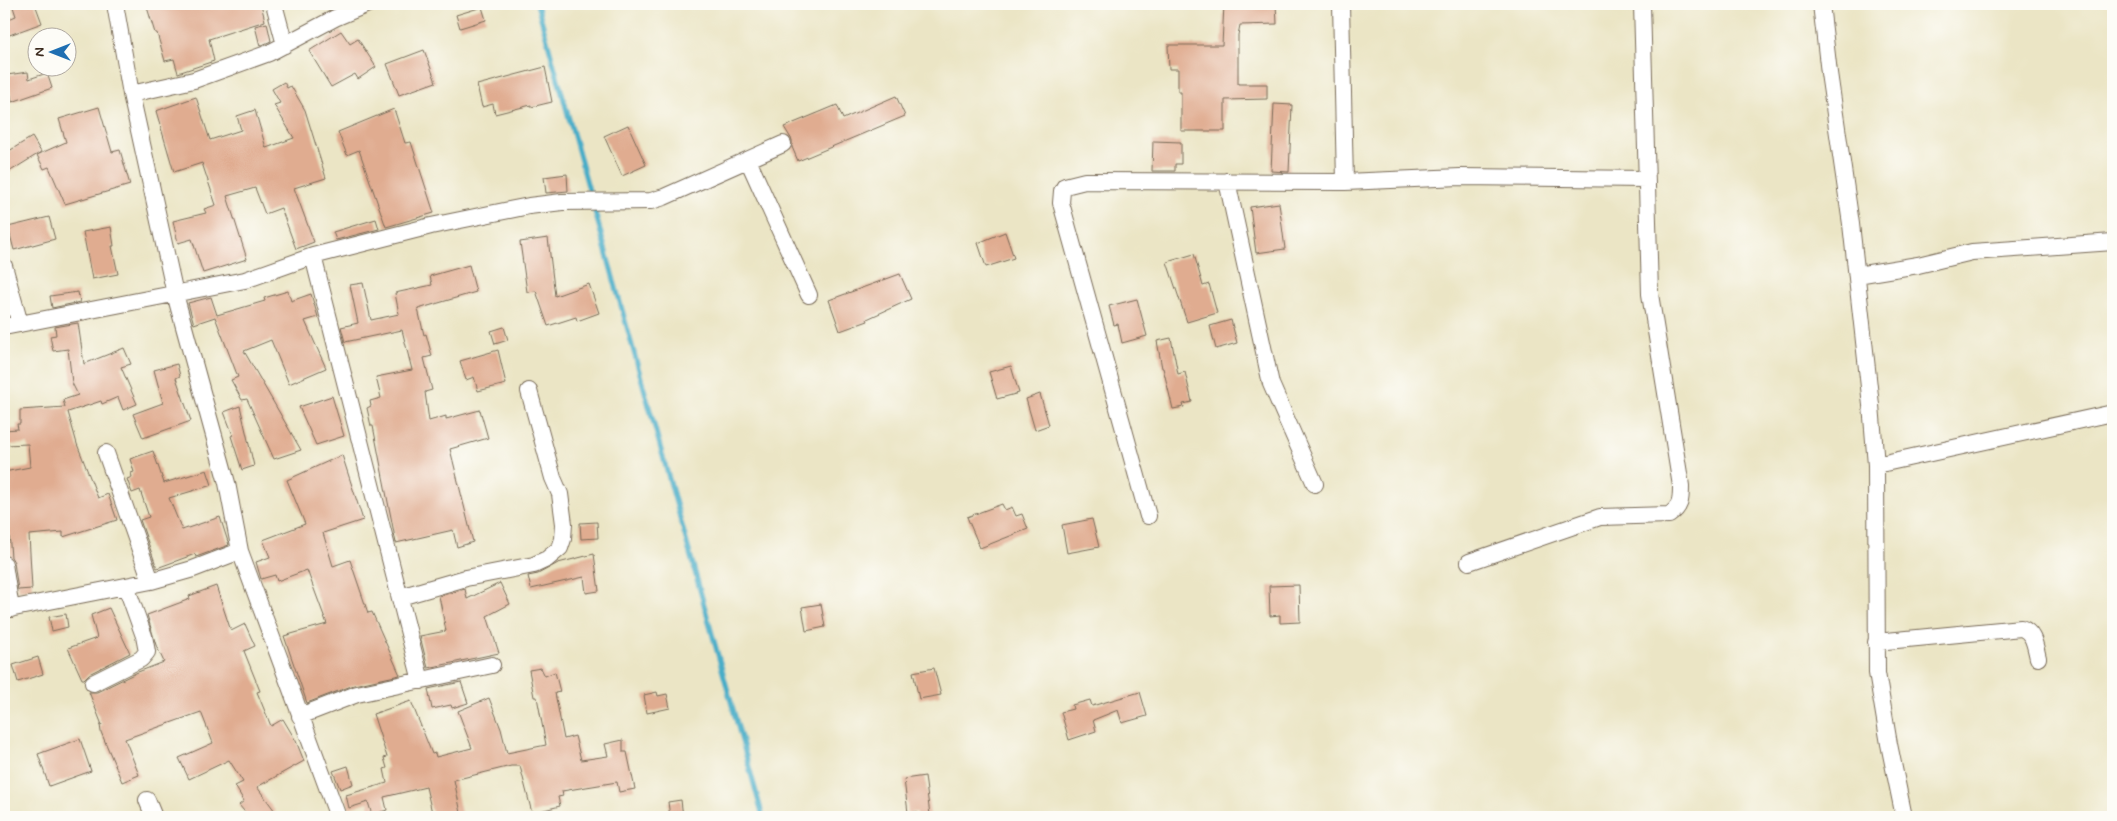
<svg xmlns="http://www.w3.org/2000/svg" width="2117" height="821" font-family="Mynerve,sans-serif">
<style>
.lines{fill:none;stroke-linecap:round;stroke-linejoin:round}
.stream{stroke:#48adc7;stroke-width:5}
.building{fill:#e0ac90}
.minor-casing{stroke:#796b58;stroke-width:18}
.minor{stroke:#fff;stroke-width:16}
</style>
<rect width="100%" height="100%" fill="#fdfcf7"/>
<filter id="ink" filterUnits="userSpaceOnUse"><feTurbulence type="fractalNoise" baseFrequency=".02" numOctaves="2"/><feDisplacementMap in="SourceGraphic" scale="10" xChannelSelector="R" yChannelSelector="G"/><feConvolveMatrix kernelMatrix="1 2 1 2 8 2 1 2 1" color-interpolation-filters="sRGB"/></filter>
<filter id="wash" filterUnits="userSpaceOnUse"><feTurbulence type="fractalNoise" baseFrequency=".0096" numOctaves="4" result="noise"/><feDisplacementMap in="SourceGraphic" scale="20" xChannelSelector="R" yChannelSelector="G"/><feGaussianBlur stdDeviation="1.12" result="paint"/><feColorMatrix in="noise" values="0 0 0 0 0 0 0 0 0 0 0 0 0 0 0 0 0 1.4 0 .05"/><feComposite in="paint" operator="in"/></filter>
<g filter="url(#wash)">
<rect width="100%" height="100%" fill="#ebe5c5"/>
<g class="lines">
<path class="stream" d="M537 4 589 190
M595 212 763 817"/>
</g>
<g id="blocks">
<path class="building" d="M12 4H35L42 23 4 37V21L16 16Z
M146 4H261L265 21 209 39 214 61 178 73 174 59 165 61 157 33H155Z
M1224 4H1276L1277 24 1240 25 1238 35V84H1267V99L1225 100V131H1181V92H1178V69H1169L1168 45H1222Z
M482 7 486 20 460 28 456 15Z
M267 23 271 41 260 46 255 26Z
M341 31 350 44 358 39 376 67 358 79 355 74 331 87 309 51Z
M424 50 436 82 399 95 387 64Z
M545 67 552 102 531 107V105L495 114 493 104 482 107 477 85Z
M28 72 29 79 47 73 52 88 12 102 7 75Z
M284 82 287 88 291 86 305 110 326 178 294 188 314 242 296 249 281 208 265 214 255 188 227 196 247 259 203 273 192 239 178 243 173 221 206 213 204 209 216 205 202 163 174 172 156 111 196 97 210 140 241 130 237 116 255 110 266 148 294 138 274 105 280 103 272 89Z
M896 96 905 116 798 161 792 147V140L784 127 837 105 843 119Z
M1274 104 1292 105 1289 172 1271 171Z
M99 107 112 152 120 150 130 185 65 204 49 167 44 169 37 155 66 142 59 119Z
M394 109 405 143 411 142 434 213 386 227 359 150 347 155 338 132Z
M628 125 646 165 622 176 604 136Z
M32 137 41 152 4 175V154Z
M1153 141 1181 142V164H1175V171H1152Z
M567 174 568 191 546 193 544 177Z
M1279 203 1285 249 1256 253 1250 207Z
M49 217 55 239 14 250 8 227Z
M376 219 379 229 336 240 333 232Z
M111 227 114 246H112L118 274 92 279 83 232Z
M1005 232 1014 258 986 267 978 243Z
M548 238 555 296 589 284 599 313 577 321 576 317 548 326 536 291 527 292 520 242Z
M1194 254 1203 286 1209 284 1217 313 1187 322 1167 262Z
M469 265 476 292 418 309 424 335 426 334 432 356 424 358 432 390 425 392 429 421 446 416V419L480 410 488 438 450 449 473 542 457 547 453 530 396 543 373 426H371L367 408 371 406 370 401 381 398 376 377 412 370 402 330 345 342 341 327 358 323 350 285 363 283 371 320 399 314 395 293 432 285 430 276Z
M900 274 911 299 867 319 868 321 840 331 829 300Z
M288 291 291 301 311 294 318 317 305 321 326 368 289 384 271 340 244 351 301 450 274 459 247 399 242 400 231 380 238 377 215 317 194 324 188 303 211 297 217 315 265 301 264 298Z
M78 292 80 302 52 308 50 296Z
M1137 299 1147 336 1122 343 1118 324 1114 325 1109 306Z
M1231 320 1237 343 1216 349 1210 326Z
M78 323 84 364 124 348 131 364 121 367 137 404 123 410 118 397 102 404 101 401 68 412 77 444 98 498 108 494 117 520 63 537V532L29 535 32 589 18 590 14 562 11 557 4 472 30 467 28 444 4 445V430L18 429 17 424H20V410L65 407 63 400 78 395 72 383 68 349 53 351 50 336 56 335 55 327Z
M504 327 508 340 495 344 491 331Z
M1171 338 1178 374 1185 372 1192 402 1183 404 1184 407 1173 409 1163 368H1162L1157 341Z
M498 350 506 384 478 391 474 377 466 380 460 361Z
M177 364 180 376 176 378 191 421 143 438 133 414 163 403 154 370Z
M1011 366 1019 393 997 399 989 372Z
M1040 394 1049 425 1035 430 1026 399Z
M332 396 344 436 316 445 299 407Z
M240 406 254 466 242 470 231 436 233 435 224 412Z
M153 451 164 483 207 470 212 485 169 498 182 530 220 517 229 545 196 557 195 554 157 568 140 520 149 517 140 490 132 493 127 479 132 477 131 473 134 472 130 459Z
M342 455 363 520 323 533 333 566 350 560 368 613 372 612 400 675 354 685 307 703 284 636 327 624 307 570 277 581 275 575 261 579 256 562 270 557 263 540 305 524 287 480Z
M1002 504 1005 510 1012 507 1016 516 1022 514 1028 529 980 548 967 517Z
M1092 519 1099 547 1067 553 1062 525Z
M597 522 598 538 581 539 580 523Z
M594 554 599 591 586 593 584 577 531 589 528 576 538 574 558 563Z
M500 583 510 604 487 616 499 653 428 668 420 636 446 631 439 596 465 589 467 599Z
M1299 585 1300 622 1280 623V615L1270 616 1269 586Z
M216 586 231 631 245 624 255 646 244 651 260 691 257 692 271 726 283 719 296 741 304 761 257 787 275 811 266 817H249L239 805 244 801 235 786 243 782 229 760 189 779 179 758 213 743 201 712 125 739 139 775 122 782 101 732 100 725H102L89 692H97L138 672 164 662 156 645 147 615 190 599 189 596Z
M821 604 825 627 806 631 802 607Z
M109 608 130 653 89 674 84 679H82L68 648 97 638 91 615Z
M66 614 68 627 52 631 49 617Z
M38 657 43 674 18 682 13 665Z
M541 668 545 676 555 672 560 692 555 693 564 739 575 736 581 760 608 756 605 744 623 740V752H627L635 789 619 792 617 782 562 791 563 796 558 797 560 806 532 813 520 766H511L454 780 461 813 443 817H433L426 787 384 797 387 810 372 815 368 802 349 808 346 795 387 783 384 769 387 768 384 758 387 757 373 714 411 701 432 754 435 753 436 757 472 748 458 711 489 698 501 729 507 753 546 745 537 697H534L529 670Z
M934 668 941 695 919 699 913 672Z
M461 682 468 703 452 708 451 705 432 709 428 689Z
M657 692 658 696 667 694 670 708 647 713 644 695Z
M1140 692 1147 716 1122 723 1118 710 1093 720 1096 731 1069 740 1061 712 1073 709 1072 705 1090 700 1092 706Z
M80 739 91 771 49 786 38 754Z
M348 766 353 784 340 789 333 771Z
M925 776 930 815 917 816V812L908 813 904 779Z
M681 800 683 817H670L668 802Z"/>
</g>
</g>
<g filter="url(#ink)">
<use href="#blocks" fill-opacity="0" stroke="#796b58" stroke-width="1"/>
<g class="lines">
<defs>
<path id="minor" d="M115 4 131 94 175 294 227 483 240 551 338 817
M274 4 285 45
M1341 4 1345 182
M1821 4 1829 73 1851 224 1871 405 1876 465 1877 673 1889 744 1904 817
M131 94 194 80 269 53 335 18 368 4
M748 160 809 295
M1227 181 1271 384 1315 484
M313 256 421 681
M4 266 20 324
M1857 275 1918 265 1972 252 2113 242
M4 327 245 280 313 256 431 226 529 206 562 202 651 201 664 197 783 144
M106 453 151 581
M1876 465 2113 413
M1148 516 1061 203 1062 191 1065 186 1085 181 1345 182 1460 177 1646 179
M1469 562 1600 517 1669 515C1681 507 1681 500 1681 486L1650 294 1642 4
M4 564 11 609
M400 597 466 578 534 565 547 559 560 548 563 539 564 524 560 494 553 478 529 391
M4 610 151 581 193 569 240 551
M1876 642 2021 628C2034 632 2035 646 2038 658
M93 683 141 659 147 652 144 636 126 586
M300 716 357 694 492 665
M147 800 154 817"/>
</defs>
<use href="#minor" class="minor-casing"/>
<use href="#minor" class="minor"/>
</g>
</g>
<rect width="2117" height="821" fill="none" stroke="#fdfcf7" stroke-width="20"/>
<g transform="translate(52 52) rotate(270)"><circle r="24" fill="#fdfcf7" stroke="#afa8a0"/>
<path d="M0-4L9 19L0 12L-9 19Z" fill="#1f6fb2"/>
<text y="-8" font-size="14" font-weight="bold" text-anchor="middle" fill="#3b2a1e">N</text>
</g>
</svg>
